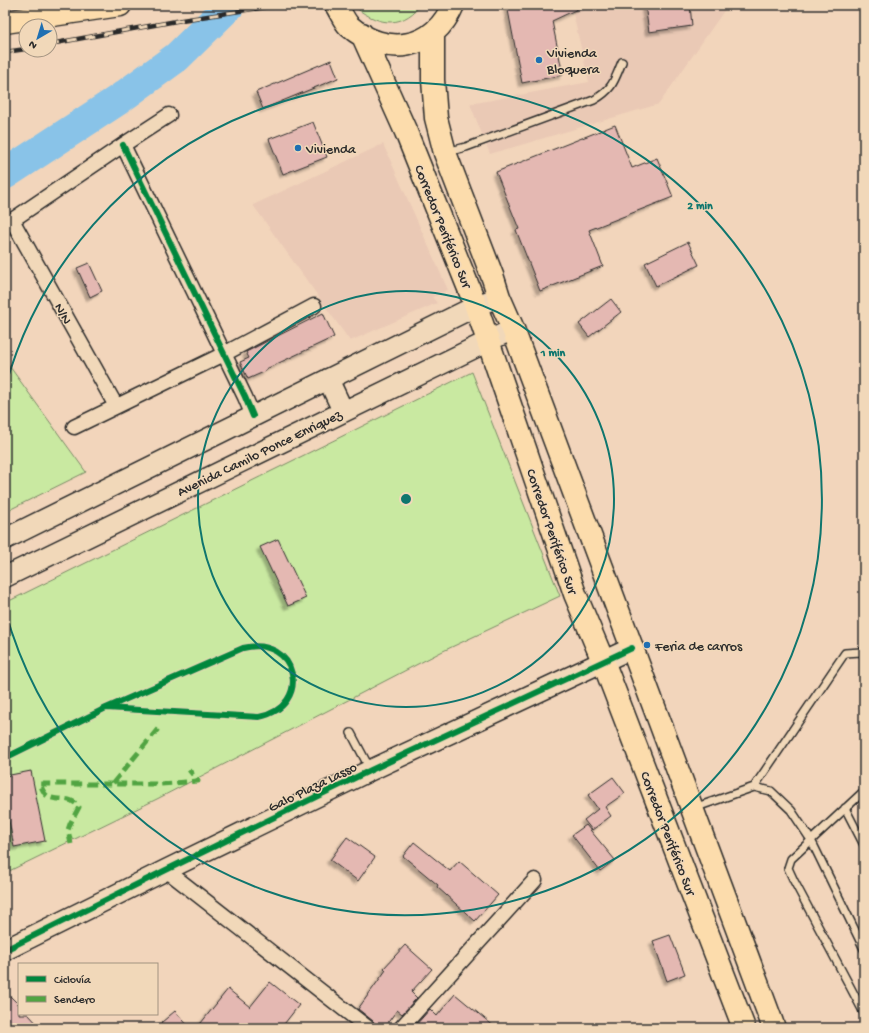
<svg xmlns="http://www.w3.org/2000/svg" width="869" height="1033" font-family="'Gochi Hand',sans-serif">
<style>
.built{fill:#eac9b5}
.green{fill:#c9e9a1;stroke:#7a8a66}
.lines{fill:none;stroke-linecap:round;stroke-linejoin:round}
.river{stroke:#89c3e8;stroke-width:31}
.building{fill:#e4b8b2;stroke:#2b2b2b;filter:url(#shadow)}
.lane-casing{stroke:#2b2b2b;stroke-width:10}
.street-casing{stroke:#2b2b2b;stroke-width:17}
.secondary-casing{stroke:#2b2b2b;stroke-width:23}
.primary-casing{stroke:#2b2b2b;stroke-width:25}
.lane{stroke:#f1d8b9;stroke-width:7}
.street{stroke:#f1d8b9;stroke-width:14}
.secondary{stroke:#f1d8b9;stroke-width:20}
.primary{stroke:#fcdcac;stroke-width:22}
.rail-casing{stroke:#2b2b2b;stroke-width:4.5}
.rail{stroke:#f1d8b9;stroke-width:3;stroke-dasharray:9;stroke-linecap:butt}
.quiet{stroke:#51a443;stroke-width:5;stroke-dasharray:10 5;stroke-linecap:butt}
.cycleway-casing{stroke:#f1d8b9;stroke-width:8}
.cycleway{stroke:#00873e;stroke-width:6}
.ring{fill:none;stroke:#0f766e;stroke-width:2}
.poi-dot{fill:#1f6fb2;stroke:#f1d8b9;stroke-width:1.5}
.labels{text-anchor:middle;stroke-width:3;stroke-linejoin:round;paint-order:stroke}
.poi-label{font-size:14px;fill:#2b2b2b;stroke:#f1d8b9;text-anchor:start}
.street-label{font-size:14px;fill:#2b2b2b;stroke:#f1d8b9}
.centre{fill:#0f766e;stroke:#f1d8b9;stroke-width:2}
.ring-label{font-size:12px;text-anchor:middle;font-weight:bold;fill:#0f766e;stroke:#f1d8b9;stroke-width:3;stroke-linejoin:round;paint-order:stroke}
</style>
<defs>
<filter id="shadow"><feDropShadow dx="-3.5" dy="3.5" stdDeviation="1" flood-color="#0004"/></filter>
</defs>
<rect width="100%" height="100%" fill="#f2d5bb"/>
<filter id="ink" filterUnits="userSpaceOnUse"><feTurbulence type="fractalNoise" baseFrequency=".025" numOctaves="2"/><feDisplacementMap in="SourceGraphic" scale="8" xChannelSelector="R" yChannelSelector="G"/><feConvolveMatrix kernelMatrix="1 2 1 2 8 2 1 2 1" color-interpolation-filters="sRGB"/></filter>
<g filter="url(#ink)">
<path class="built" d="M571 5H728L659 104 490 154 470 104 589 82Z
M383 144 448 290 432 297 437 303 350 341 253 205Z"/>
<path class="green" d="M352 5H421C399 31 376 24 352 5Z
M5 360 86 472 5 512Z
M472 372 560 596 441 652 157 799 5 873V603Z"/>
<g class="lines">
<path class="river" d="M5 174 118 100 177 57 229 6"/>
</g>
<path class="building" d="M507 5H586L552 21 563 75 522 83Z
M645 5H690L692 26 649 32Z
M331 60 338 78 263 109 256 92Z
M313 122 327 157 283 174 269 139Z
M615 125 632 168 657 158 673 197 589 230 603 266 540 291 516 230 519 229 496 172Z
M688 242 699 265 656 286 645 263Z
M89 263 102 291 90 297 77 268Z
M611 299 621 312 589 337 579 324Z
M323 313 334 337 266 369V371L248 379 240 362 249 358 246 352Z
M278 539 306 598 288 606 260 547Z
M31 771 45 841 14 847 5 800V776Z
M613 777 625 793 605 807 611 816 592 830 584 820 598 809 588 795Z
M586 825 615 860 600 871 572 835Z
M347 837 375 857 358 881 330 860Z
M414 842 450 871 459 861 498 895 475 921 437 887 438 885 403 856Z
M670 935 685 974 667 981 653 941Z
M405 945 432 969 411 992 417 998 402 1014 397 1010 384 1028H379L373 1021 358 1009 386 970 384 968Z
M270 982 299 1005 281 1028H197L228 989 250 1007Z
M5 991 19 1005V1014H28L41 1028H5Z
M455 994 496 1028H417L415 1026 430 1009 437 1016Z
M175 1011 190 1028H155Z"/>
<g class="lines">
<defs>
<path id="lane" d="M447 152 466 147 594 100C613 89 614 81 622 62
M351 733 370 769
M754 787 845 653 861 652 864 654
M864 791 791 859 788 868 794 881 864 1013
M694 808 754 787 771 791 791 810 811 840 864 949
M845 808 864 845"/>
<path id="street" d="M123 145 245 397 253 416
M12 220 116 406
M5 225 123 145 169 115
M74 427 224 354 314 306
M166 870 368 1028
M401 1028 535 880"/>
<path id="secondary" d="M328 379 343 411
M5 539 476 306 499 297
M5 577 513 329
M5 950 166 870 371 770 632 648"/>
<path id="primary" d="M336 5C340 11 344 21 349 26 386 58 434 50 453 5
M5 22 120 5
M433 33V80L436 118 445 153 493 278 499 297 513 329 774 1028
M362 34 406 132 476 306 575 594 603 661 744 1028"/>
</defs>
<use href="#lane" class="lane-casing"/>
<use href="#street" class="street-casing"/>
<use href="#secondary" class="secondary-casing"/>
<use href="#primary" class="primary-casing"/>
<use href="#lane" class="lane"/>
<use href="#street" class="street"/>
<use href="#secondary" class="secondary"/>
<use href="#primary" class="primary"/>
<defs>
<path id="rail" d="M50 44 182 20 266 7 341 5
M5 52 26 49"/>
</defs>
<use href="#rail" class="rail-casing"/>
<use href="#rail" class="rail"/>
<path class="quiet" d="M113 783 158 729
M71 844 68 830 70 824 79 807C70 795 61 802 49 797 44 795 42 788 40 784H161L198 781 189 770"/>
<defs>
<path id="cycleway" d="M123 145 245 397 253 416
M5 758 106 708 243 648C297 634 314 706 259 717L106 708
M5 950 166 870 371 770 632 648"/>
</defs>
<use href="#cycleway" class="cycleway-casing"/>
<use href="#cycleway" class="cycleway"/>
</g>
</g>
<g class="ring">
<circle cx="406" cy="499" r="208"/>
<path d="M5 388A416 416 0 1 1 5 610"/>
</g>
<g class="poi-dot">
<circle cx="539" cy="60" r="4"/>
<circle cx="298" cy="148" r="4"/>
<circle cx="647" cy="645" r="4"/>
</g>
<g class="labels">
<g class="poi-label">
<text x="547" y="57">Vivienda<tspan x="547" dy="16">Bloquera</tspan></text>
<text x="306" y="153">Vivienda</text>
<text x="655" y="650">Feria de carros</text>
</g>
<g class="street-label">
<text transform="translate(444 226) rotate(68)" y="5">Corredor Periférico Sur</text>
<text transform="translate(64 313) rotate(61)" y="5">N/N</text>
<text transform="translate(259 452) rotate(-26)" y="5">Avenida Camilo Ponce Enriquez</text>
<text transform="translate(553 531) rotate(71)" y="5">Corredor Periférico Sur</text>
<text transform="translate(312 786) rotate(-26)" y="5">Galo Plaza Lasso</text>
<text transform="translate(669 833) rotate(69)" y="5">Corredor Periférico Sur</text>
</g>
</g>
<circle cx="406" cy="499" r="6" class="centre"/>
<g class="ring-label">
<text x="700" y="209">2 min</text>
<text x="553" y="356">1 min</text>
</g>
<rect width="869" height="1033" fill="none" stroke="#f1d8b9" stroke-width="20"/>
<rect x="10" y="10" width="849" height="1013" fill="none" stroke="#2b2b2b" stroke-width="1.5" filter="url(#ink)"/>
<rect x="18" y="963" width="140" height="52" fill="#f1d8b9" stroke="#a29380"/>
<rect x="26" y="976" width="20" height="6" fill="#00873e" stroke="#a29380"/>
<text x="54" y="983" font-size="12" fill="#2b2b2b">Ciclovía</text>
<rect x="26" y="996" width="20" height="6" fill="#51a443" stroke="#a29380"/>
<text x="54" y="1003" font-size="12" fill="#2b2b2b">Sendero</text>
<g transform="translate(38 38) rotate(218)"><circle r="19" fill="#f1d8b9" stroke="#a29380"/>
<path d="M0-3L7 15L0 10L-7 15Z" fill="#1f6fb2"/>
<text y="-6" font-size="11" font-weight="bold" text-anchor="middle" fill="#2b2b2b">N</text>
</g>
</svg>
